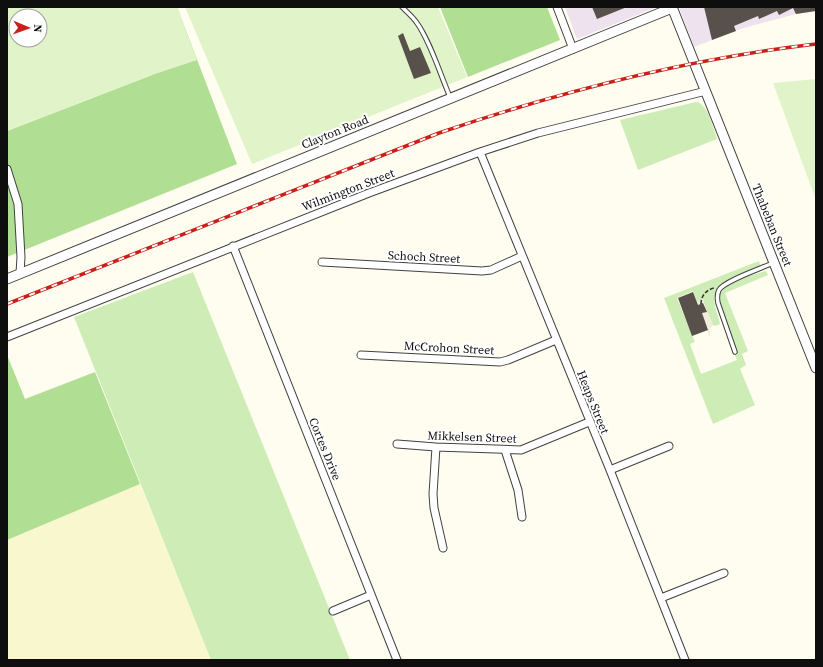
<svg xmlns="http://www.w3.org/2000/svg" width="823" height="667" font-family="'Source Serif 4',serif">
<style>
.industrial{fill:#ede2ee}
.farmland{fill:#f8f7cd}
.green{fill:#ceedb6}
.forest{fill:#b0df94}
.pitch{fill:#e1f3c8;fill-rule:evenodd}
.plaza{fill:#f0eddd}
.building{fill:#58504a}
.lines{fill:none;stroke-linecap:round;stroke-linejoin:round}
.service-casing{stroke:#414141;stroke-width:5.5}
.minor-casing{stroke:#414141;stroke-width:9}
.tertiary-casing{stroke:#414141;stroke-width:11}
.path{stroke:#303030;stroke-width:1.5;stroke-dasharray:4 2;stroke-linecap:butt}
.service{stroke:#fff;stroke-width:3.5}
.minor{stroke:#fff;stroke-width:7}
.tertiary{stroke:#fff;stroke-width:9}
.rail-casing{stroke:#c9201b;stroke-width:3.5}
.rail{stroke:#fff;stroke-width:2;stroke-dasharray:6;stroke-linecap:butt}
.labels{text-anchor:middle;stroke-width:4;stroke-linejoin:round;paint-order:stroke}
.street-label{font-size:12px;fill:#0e0e0e;stroke:#fff}
</style>
<rect width="100%" height="100%" fill="#fffdef"/>
<path class="industrial" d="M565 7H657L577 39Z
M679 7H816V11L796 14 740 29 694 47Z"/>
<path class="farmland" d="M140 484 211 660H7V540Z"/>
<path class="green" d="M696 102C707 102 714 130 717 139L638 170 620 120Z
M759 261 761 267C743 274 710 280 715 306 716 312 719 318 720 324L715 326 713 325 707 312 703 300 697 302 693 291 677 298 695 342 690 344 701 374 737 360 734 354 737 352 719 300C719 282 752 275 766 271L768 275 725 293 748 351 742 354 746 365 740 369 755 405 713 424 664 298Z
M193 272 350 660H211L74 317Z"/>
<path class="forest" d="M177 7 237 164 7 257V131L152 75Z
M440 7H547L560 40 468 77Z
M7 355 25 399 95 372 140 484 7 540Z"/>
<path class="pitch" d="M7 7H177L197 60 152 75 7 131ZM16 16H40V40H16Z
M185 7H438L467 77 252 164Z
M816 79V200L773 83Z"/>
<path class="plaza" d="M703 299 707 312 713 325 709 330 710 335 709 336 707 330 708 329 697 302Z"/>
<path class="building" d="M592 7H627L597 19Z
M704 7H816V11L796 14 793 8 779 15 777 11 759 19 758 16 734 26 736 31 712 40Z
M403 33 410 51 420 47 431 73 414 79 398 36Z
M693 292 698 305 703 303 707 312 702 313 708 330 692 336 678 298Z"/>
<g class="lines">
<defs>
<path id="service" d="M402 7C407 12 413 17 417 23 431 43 440 74 450 97
M735 352 718 303C717 298 717 294 719 290 724 281 762 268 773 263"/>
<path id="minor" d="M557 7 573 49
M480 152 610 470 685 660
M7 169 18 204 21 257 20 273
M233 246 397 660
M322 262 482 271 491 270 522 256
M7 337 369 193 480 152 538 133 706 91
M361 355 500 362 508 360 556 340
M397 444 436 447 521 450 589 422
M436 447 433 494 434 508 443 548
M505 450 518 490 522 517
M610 470 669 446
M661 598 724 573
M333 611 371 595"/>
<path id="tertiary" d="M672 7 816 368
M7 279 672 8"/>
</defs>
<use href="#service" class="service-casing"/>
<use href="#minor" class="minor-casing"/>
<use href="#tertiary" class="tertiary-casing"/>
<path class="path" d="M701 304C701 296 706 290 714 288"/>
<use href="#service" class="service"/>
<use href="#minor" class="minor"/>
<use href="#tertiary" class="tertiary"/>
<defs>
<path id="rail" d="M7 304 439 133C562 91 687 59 816 44"/>
</defs>
<use href="#rail" class="rail-casing"/>
<use href="#rail" class="rail"/>
</g>
<g class="labels">
<g class="street-label">
<text transform="translate(335 132) rotate(-22)" y="4">Clayton Road</text>
<text transform="translate(348 190) rotate(-21)" y="4">Wilmington Street</text>
<text transform="translate(772 225) rotate(68)" y="4">Thabeban Street</text>
<text transform="translate(424 257) rotate(3)" y="4">Schoch Street</text>
<text transform="translate(449 348) rotate(3)" y="4">McCrohon Street</text>
<text transform="translate(593 402) rotate(68)" y="4">Heaps Street</text>
<text transform="translate(472 437) rotate(2)" y="4">Mikkelsen Street</text>
<text transform="translate(325 449) rotate(68)" y="4">Cortes Drive</text>
</g>
</g>
<rect width="823" height="667" fill="none" stroke="#0e0e0e" stroke-width="16"/>
<g transform="translate(28 28) rotate(92)"><circle r="19" fill="#ffffff" stroke="#9f9f9f"/>
<path d="M0-3L7 15L0 10L-7 15Z" fill="#c9201b"/>
<text y="-6" font-size="11" font-weight="bold" text-anchor="middle" fill="#0e0e0e">N</text>
</g>
</svg>
